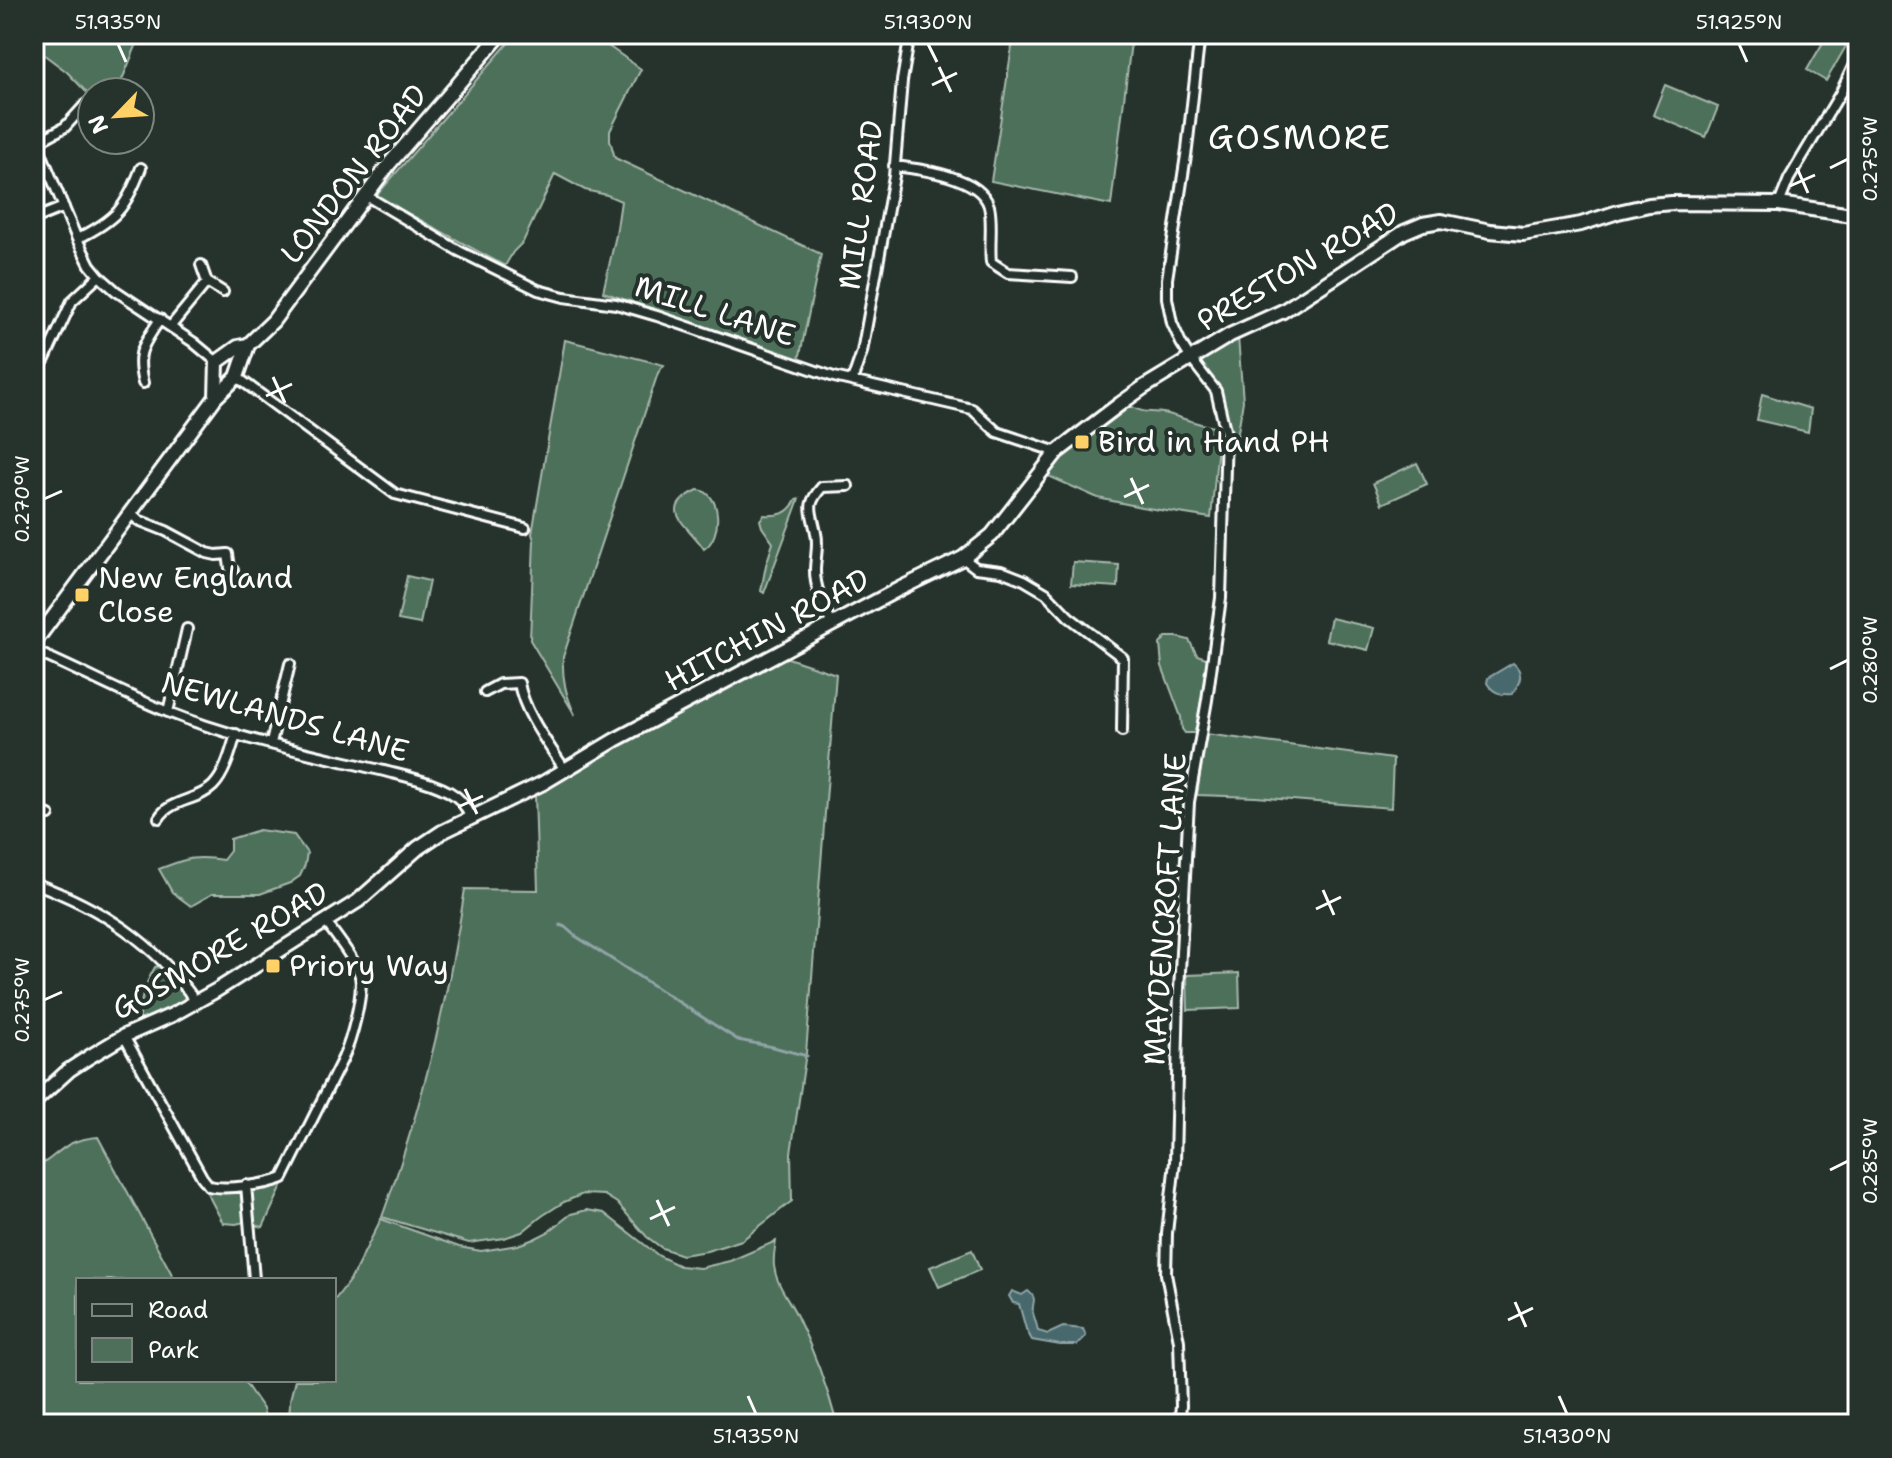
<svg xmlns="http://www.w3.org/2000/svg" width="1892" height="1458" font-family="'Shantell Sans',sans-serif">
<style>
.green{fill:#4e705a;stroke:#a6b8ac;stroke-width:2}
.water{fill:#46686c;stroke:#90a4a7;stroke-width:2}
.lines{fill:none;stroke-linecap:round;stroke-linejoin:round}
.stream{stroke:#90a4a7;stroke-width:3}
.street-casing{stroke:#fff;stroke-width:14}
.secondary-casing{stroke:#fff;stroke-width:18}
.street{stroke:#26332d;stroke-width:8}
.secondary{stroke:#26332d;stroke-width:12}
.ticks{fill:none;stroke:#fff;stroke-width:3}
.poi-dot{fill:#ffd166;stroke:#26332d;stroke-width:3}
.labels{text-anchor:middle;stroke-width:8;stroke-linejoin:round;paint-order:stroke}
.street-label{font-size:30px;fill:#fff;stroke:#26332d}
.poi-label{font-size:30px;fill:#fff;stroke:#26332d;text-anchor:start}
.quarter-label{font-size:34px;letter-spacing:2px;fill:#fff;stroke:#26332d}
.neatline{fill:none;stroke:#fff;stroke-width:3}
.ticks-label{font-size:20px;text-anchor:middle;fill:#fff}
</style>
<rect width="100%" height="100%" fill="#26332d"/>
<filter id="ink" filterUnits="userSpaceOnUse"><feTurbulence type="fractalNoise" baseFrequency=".0125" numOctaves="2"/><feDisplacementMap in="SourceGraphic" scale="16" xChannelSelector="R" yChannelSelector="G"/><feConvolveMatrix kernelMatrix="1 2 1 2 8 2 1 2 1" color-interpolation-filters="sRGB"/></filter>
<g filter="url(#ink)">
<path class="green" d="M34 34H141L117 92H92V98L67 72 34 47Z
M516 34H591L641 69 610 131V140L615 158 821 254 799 360 603 292 616 235 621 201 607 195 585 190 555 174 523 242 513 252 505 266 376 196Z
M1014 34H1132L1111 205 991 181Z
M1828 34H1836L1849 41 1826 81 1807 70Z
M1665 85 1718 107 1706 137 1653 115Z
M1238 337 1243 401 1237 438 1230 439 1223 403 1216 388 1197 361Z
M565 340 664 365 658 373 563 657C562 679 566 695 575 715L530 640 534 540 532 534Z
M1762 394 1811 409 1808 432 1757 420Z
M1131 406C1141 414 1156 411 1168 414 1185 419 1200 425 1218 428L1219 435 1211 518 1141 507 1098 498 1046 475 1062 457Z
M1417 463 1427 484 1382 504 1373 483Z
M698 490C722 492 723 537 704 549 689 525 655 510 698 490Z
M799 499 764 593 761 591 766 565 773 543 762 527 760 520 764 515C780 516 788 514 796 500Z
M1073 562 1119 565 1118 587 1071 584Z
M407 576 429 581 420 624 398 620Z
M1331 618 1374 628 1368 650 1326 640Z
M1166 637H1177L1189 640 1197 655 1209 659 1195 733H1185L1182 729 1181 717 1162 666 1160 644Z
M782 656 836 674 806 1053 791 1153 792 1201 742 1240 707 1251 682 1255 662 1248 647 1237 617 1203 604 1195 583 1194 564 1202 542 1216 522 1232 504 1238 469 1243 382 1217C421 1111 448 1000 465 889L538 890 535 795 613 745Z
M1206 734 1393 759 1391 808 1256 797 1197 795Z
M259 830 294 835 307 853 305 865 300 876 290 883 260 894H212L191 906 172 892 159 869C186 859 194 855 223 860L230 851V839Z
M161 966 185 992 184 1001 181 1005 140 1023C139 1002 144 986 155 967Z
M1239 973 1240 1008 1188 1010 1187 975Z
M98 1137 175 1280H78V1380H243L263 1409 267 1424H34V1169C61 1155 61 1140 98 1137Z
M285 1180 263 1227 254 1225C252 1214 245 1191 258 1187 268 1183 276 1185 285 1180Z
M203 1185 211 1190 236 1189 241 1192 244 1222 236 1224 223 1223Z
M587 1210 604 1213 659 1256 680 1266 700 1268 730 1261 776 1241C775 1249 773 1258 774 1266 776 1283 787 1297 795 1312 812 1347 827 1386 837 1424H289L290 1400 295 1380H334V1301L352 1277 381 1219 459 1247 481 1251 518 1245 534 1239 548 1232 571 1214Z
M972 1250 980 1270 939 1287 930 1267Z"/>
<path class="water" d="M1513 663C1525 673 1520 683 1512 694 1501 695 1493 693 1487 683L1488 678Z
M1012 1291 1022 1295 1028 1291C1039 1300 1031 1302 1033 1313 1035 1320 1037 1325 1038 1331L1048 1334 1063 1327 1083 1329 1086 1336 1077 1345H1060L1032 1340 1026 1329 1019 1304 1013 1303 1009 1296Z"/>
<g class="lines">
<path class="stream" d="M560 925 565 927 574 935 738 1040 773 1047 807 1056"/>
<defs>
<path id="street" d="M37 143 77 239 90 265 99 276 116 291 193 342 217 362
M34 144 65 127 86 104
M894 166C920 169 980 176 989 206 993 221 989 245 991 262L1008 273 1072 277
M365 195 459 251 538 290 564 297 616 304 657 316 834 377 972 409 997 432 1057 452
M1779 204 1789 179 1841 92 1858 56
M34 219 64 207
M77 239C116 220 126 208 141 168
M207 282 223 292
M171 326 207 282 201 265
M34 374 45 359 72 301 99 276
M237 377 395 494 525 528
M852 381 862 352 894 176 902 81 910 34
M143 383C135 351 144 345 160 319
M34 408 38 411
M130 513 138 520 166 531 207 553 216 555 228 554 230 568 233 570
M963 558 976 568 1001 571 1024 580 1046 593 1069 617 1123 658 1122 731
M832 625C825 608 815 590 815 571 815 558 819 545 816 533 812 510 805 506 822 487L848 486
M34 651C79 670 123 694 168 712 238 740 315 754 388 772 408 777 447 785 461 801 465 806 468 812 470 817
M485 692 500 684 519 683C524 713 549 745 565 770
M168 712 187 629
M271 743 290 664
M34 809 49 815
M159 818C170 799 198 801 213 786 225 774 231 751 236 734
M34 883C101 908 155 942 196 1002
M124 1036 202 1177 209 1186C225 1190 267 1185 283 1178L343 1058C351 1041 364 994 360 976 357 962 335 935 326 922
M246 1185 254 1279
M1179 1424 1181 1406 1179 1341 1166 1274 1167 1233 1175 1162 1179 990 1189 802 1207 700 1221 598 1226 434 1216 391 1191 359 1181 343 1172 323 1167 298V279L1187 149 1200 34"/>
<path id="secondary" d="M216 397 217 362 238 347 248 345
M34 643 216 397 237 377 248 345 273 321 390 163 501 34
M34 1102 69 1070 89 1057 124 1036 172 1015 217 990 358 901 418 848 442 832 543 783 615 740 899 589 963 558 992 535 1057 452 1120 404 1144 387 1230 335 1283 311 1404 232 1423 224 1441 221 1490 231 1523 234 1581 224 1618 212 1649 205 1672 203 1779 204 1858 216"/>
</defs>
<use href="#street" class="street-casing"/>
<use href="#secondary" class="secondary-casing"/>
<use href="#street" class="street"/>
<use href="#secondary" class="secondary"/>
</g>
</g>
<path class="ticks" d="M118 44 126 62M928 44 937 62M1739 44 1747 62M939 67 951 92M932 85 957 73M1797 168 1808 193M1830 168 1848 159M1790 186 1815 175M273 377 285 403M266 396 292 384M1131 478 1143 504M1124 497 1149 485M44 499 62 491M1830 669 1848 660M465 789 477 814M458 807 483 796M1323 890 1334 915M1316 909 1341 897M44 1000 62 992M1830 1170 1848 1161M657 1200 669 1226M650 1219 675 1207M1515 1302 1526 1327M1508 1320 1533 1308M748 1396 756 1414M1559 1396 1567 1414"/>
<g class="poi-dot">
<rect x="1074" y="434" width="16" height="16" rx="4"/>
<rect x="74" y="587" width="16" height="16" rx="4"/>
<rect x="265" y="958" width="16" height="16" rx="4"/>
</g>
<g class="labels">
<g class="street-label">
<text transform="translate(354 174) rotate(-52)" y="10">LONDON ROAD</text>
<text transform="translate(861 205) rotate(-82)" y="10">MILL ROAD</text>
<text transform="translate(1298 267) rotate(-30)" y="10">PRESTON ROAD</text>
<text transform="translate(715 311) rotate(18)" y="10">MILL LANE</text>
<text transform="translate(767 630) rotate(-28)" y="10">HITCHIN ROAD</text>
<text transform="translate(285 717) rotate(16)" y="10">NEWLANDS LANE</text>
<text transform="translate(1165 909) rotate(-86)" y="10">MAYDENCROFT LANE</text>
<text transform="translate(220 951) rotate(-30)" y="10">GOSMORE ROAD</text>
</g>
<g class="poi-label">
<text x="1098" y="452">Bird in Hand PH</text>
<text x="98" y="588">New England<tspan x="98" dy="34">Close</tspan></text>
<text x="289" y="976">Priory Way</text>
</g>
<g class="quarter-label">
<text x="1300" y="149">GOSMORE</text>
</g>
</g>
<rect width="1892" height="1458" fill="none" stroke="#26332d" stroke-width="88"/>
<rect x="76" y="1278" width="260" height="104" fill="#26332d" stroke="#7d8581" stroke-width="2"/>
<rect x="92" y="1304" width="40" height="12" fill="#26332d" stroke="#7d8581" stroke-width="2"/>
<text x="148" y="1318" font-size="24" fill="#ffffff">Road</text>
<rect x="92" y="1338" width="40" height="24" fill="#4e705a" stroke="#7d8581" stroke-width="2"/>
<text x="148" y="1358" font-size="24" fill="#ffffff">Park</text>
<g transform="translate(116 116) rotate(245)"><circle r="38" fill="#26332d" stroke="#7d8581" stroke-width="2"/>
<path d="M0-6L14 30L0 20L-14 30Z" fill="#ffd166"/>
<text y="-12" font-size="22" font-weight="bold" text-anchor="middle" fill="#ffffff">N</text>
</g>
<rect x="44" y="44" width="1804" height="1370" class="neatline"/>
<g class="ticks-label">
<text x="118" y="29">51.935°N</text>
<text x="928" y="29">51.930°N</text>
<text x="1739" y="29">51.925°N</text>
<text transform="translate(1870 159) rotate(-90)" y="7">0.275°W</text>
<text transform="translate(22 499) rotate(-90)" y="7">0.270°W</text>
<text transform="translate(1870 660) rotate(-90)" y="7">0.280°W</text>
<text transform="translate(22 1000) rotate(-90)" y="7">0.275°W</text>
<text transform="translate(1870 1161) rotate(-90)" y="7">0.285°W</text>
<text x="756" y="1443">51.935°N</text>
<text x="1567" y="1443">51.930°N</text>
</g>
</svg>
